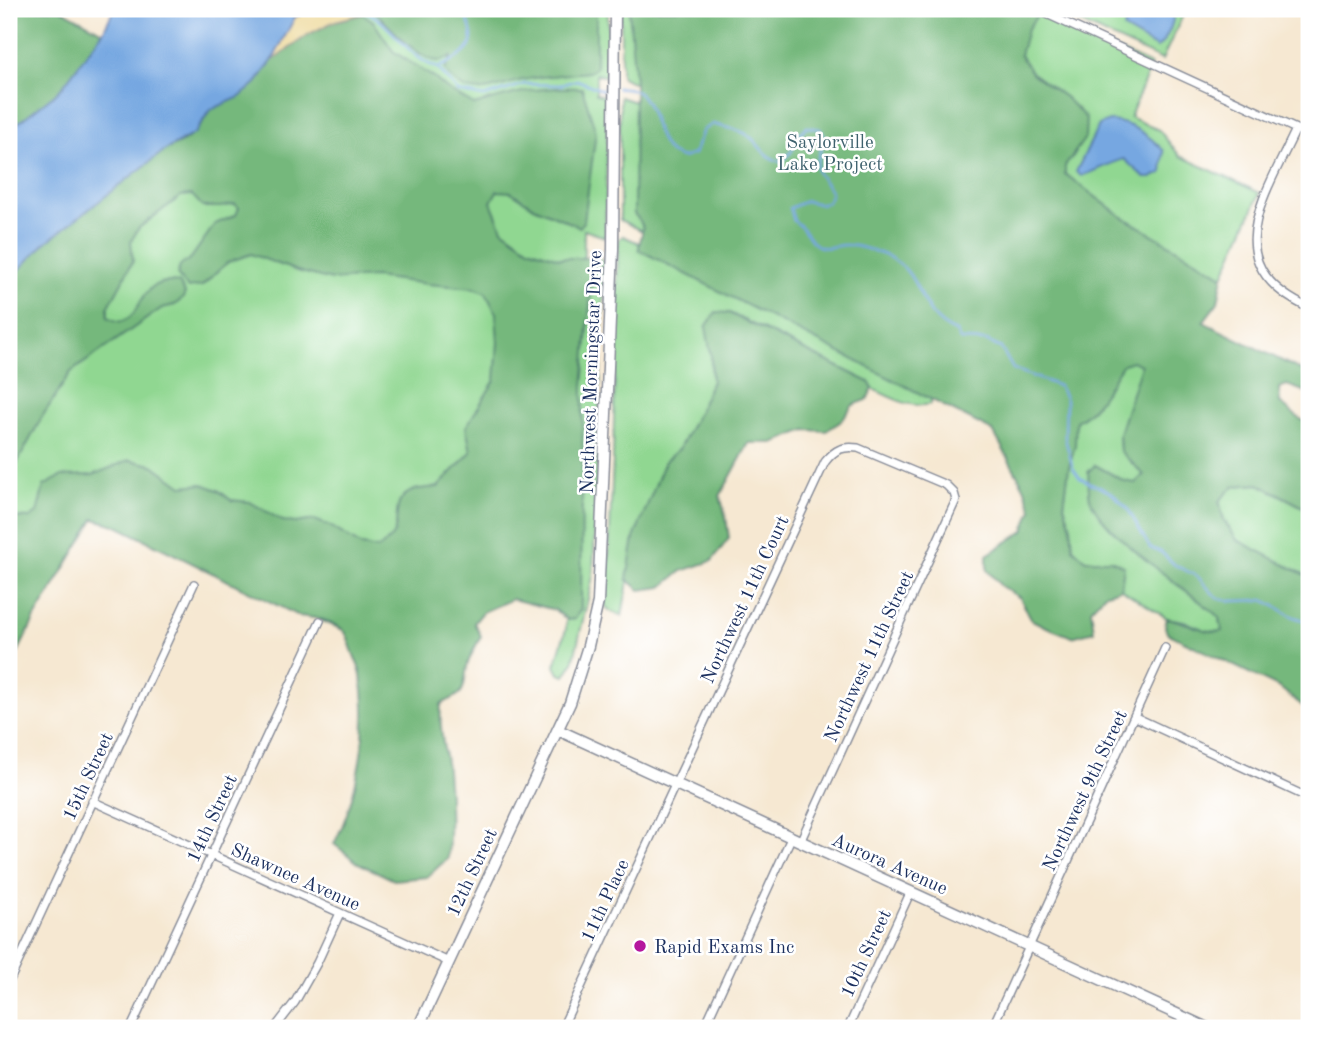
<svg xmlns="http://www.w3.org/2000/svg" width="1318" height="1037" font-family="'Old Standard TT',serif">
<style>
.green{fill:#90d791;stroke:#568378;stroke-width:2}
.forest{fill:#74b87b;stroke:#48746c;stroke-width:2}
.sand{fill:#eeda9e;stroke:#84847e;stroke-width:2}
.water{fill:#76a7e1;stroke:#486ba0;stroke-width:2}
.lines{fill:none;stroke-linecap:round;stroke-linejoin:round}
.stream{stroke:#76a7e1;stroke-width:2.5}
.street-casing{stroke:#888c98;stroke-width:10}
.secondary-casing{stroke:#888c98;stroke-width:13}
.street{stroke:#fff;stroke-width:7}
.secondary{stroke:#fff;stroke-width:10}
.poi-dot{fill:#b5179e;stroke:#fff;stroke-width:2.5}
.labels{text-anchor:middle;stroke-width:5;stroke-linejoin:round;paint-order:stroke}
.park-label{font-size:19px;fill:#3e616d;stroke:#fff}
.street-label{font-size:19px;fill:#1b2f5e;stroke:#fff}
.poi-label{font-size:19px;fill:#1b2f5e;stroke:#fff;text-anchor:start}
</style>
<rect width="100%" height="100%" fill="#fff"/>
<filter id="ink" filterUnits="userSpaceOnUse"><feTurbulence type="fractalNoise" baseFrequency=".0143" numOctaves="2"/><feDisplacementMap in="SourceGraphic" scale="14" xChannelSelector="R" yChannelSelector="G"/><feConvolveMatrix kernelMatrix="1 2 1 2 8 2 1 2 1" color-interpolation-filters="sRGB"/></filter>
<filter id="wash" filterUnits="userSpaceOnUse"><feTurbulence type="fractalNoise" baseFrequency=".00686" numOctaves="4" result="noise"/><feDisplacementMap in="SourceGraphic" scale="28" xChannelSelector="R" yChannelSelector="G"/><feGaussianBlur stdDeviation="1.57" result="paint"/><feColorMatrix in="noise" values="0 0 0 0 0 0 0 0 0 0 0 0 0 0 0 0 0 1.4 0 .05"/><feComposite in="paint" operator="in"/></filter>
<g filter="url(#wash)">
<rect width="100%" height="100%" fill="#f6e8d2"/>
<path class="green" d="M312 9H338L363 13V9H608V77L596 74V94L608 97 605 237 584 230 583 376 592 280 599 271 595 258 605 260 593 577 573 663 565 676 559 674 555 666 566 629V618L568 620 435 518 375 643 312 617 83 507 9 663V280L280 42Z
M621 9H629L635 75 636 9 1036 17 1038 14 1151 65 1130 117 1159 130 1180 156 1260 193 1223 276 1121 216 1065 174 1064 166 1076 153 1066 98 1032 73 974 164 1221 279 1127 410 1119 434 1120 451 1144 474 1135 484 1124 481 1095 465 1106 522 1176 584 1195 596 1220 618 1222 631 1212 633 1184 621 1167 618 1121 589 1123 566 1110 560 1086 561 1073 548 1071 527 1064 505 1069 466 1075 445 637 216 642 222 644 232 620 220V97L635 102V83L621 77Z
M1050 9H1186L1162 60Z
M623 236 639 243V250L931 398V404C910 409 892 398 873 389L869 382 730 313 711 355 712 381 699 411 679 449 665 461 631 565 622 616 610 611 605 606 608 576 613 460 618 251 619 239Z
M1259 484 1309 510V577L1237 540 1224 520 1219 500 1234 486Z"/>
<path class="forest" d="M9 9H61L103 32 60 90 9 130Z
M373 9H596V68L589 72C571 74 541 76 523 80 492 87 467 104 445 70L451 57C447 58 444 60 440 61 421 63 385 22 373 9Z
M629 9H1027L1038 14 1027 30 1020 55 1032 73 1066 98 1086 118 1085 138 1065 166V174L1121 216 1223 276 1218 302 1203 322 1309 374V393L1287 385 1279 388 1280 403 1300 419 1309 423V510L1259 484 1234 486 1219 501 1224 520 1237 540 1309 577V711L1280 688 1167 633 1165 627 1167 618C1185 621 1205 634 1222 631L1220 618C1190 590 1102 536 1090 498 1088 491 1089 480 1088 472L1095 465 1124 481 1135 483 1144 475 1120 451 1119 434 1141 365 1132 361 1123 364C1108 385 1099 409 1076 421L1075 445 1069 467 1064 505 1071 527 1073 548 1086 560H1111L1124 566 1121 589 1106 593 1091 609 1094 631 1072 637 1044 626 1032 620 1020 598 1001 586 987 570V555L1024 531 1032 509 1024 487 993 431 639 250C639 232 650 230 634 214L635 83Z
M363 14 373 21 393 51 433 77 447 89 474 105C514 93 539 86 582 88L596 132 584 221 580 227 534 207 511 192 497 191 491 202 502 229 529 248 559 258H595L599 271 592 280 583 388 581 609 575 619 568 620 555 610 512 599 483 612 474 623 481 636C476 646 469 657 467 667 462 694 467 692 441 704 439 729 444 745 447 770 450 799 450 829 448 858L427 877 394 880 358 863 334 844C358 797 370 728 361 676 360 667 355 659 352 650 350 645 348 635 344 631 331 619 315 618 299 616L115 525 94 519 35 618 9 670V517L30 518 37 513 44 486 62 476 93 475 129 460 153 465 182 486 202 484 218 490 231 500 250 502 283 521 295 523 315 520 330 526 362 546 378 549C385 544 390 540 394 533 400 519 390 498 415 490 422 488 431 488 438 487L471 452 466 427 495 380 498 342 496 313 486 293 474 288 427 284 375 277 332 280 297 271 251 254 228 262 202 286 188 288 177 275 180 266 191 258 215 224 236 215 239 208 235 204 221 207H203L192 195 181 196 139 228 131 241 133 261 108 308V317C112 319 118 323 123 321 144 314 139 275 179 283L185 293 183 298 175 305 162 308 71 372 42 417 9 478V280L45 243 165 150 186 140 201 125 210 110 239 97 256 83 272 61 309 34 335 21Z
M716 312 729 313 869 382 873 389 867 400 853 405 840 422 826 431 806 430 773 443H749L720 496 726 517 729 538 712 561 682 571 662 587 640 590 627 579 634 538 665 461 679 449 699 411 712 381 711 355 706 327Z"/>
<path class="sand" d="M308 9H338L363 14 335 21 309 34 272 61 295 17Z"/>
<path class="water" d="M114 9H311L295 17 272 61 256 83 240 97 210 110 195 133 165 150 45 243 9 280V130L60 90 103 32Z
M1129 9H1173C1176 21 1166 41 1157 48L1124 29Z
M1109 121C1131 122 1149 135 1164 151L1162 173 1151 178H1145L1124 159C1109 163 1096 171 1081 176L1076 172 1099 125Z"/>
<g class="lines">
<path class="stream" d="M361 9C392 21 405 57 438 68 473 50 480 46 463 9
M438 68 458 92 484 97 525 84 560 85 577 80 602 90 611 89
M617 88C656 84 649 129 667 150 670 154 676 156 682 158L694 154 703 130 713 124C724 128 737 128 746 134 763 145 758 154 781 162 791 154 795 148 796 136L807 127 820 129 825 137C823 147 813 164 818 173 822 180 827 184 831 193L828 202 820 204 806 201 790 208 794 221C805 226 809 244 821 247 829 249 839 244 847 245 861 246 883 253 894 260 924 278 917 316 956 332L960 340 986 341 1001 348 1013 369 1059 386 1066 400 1065 438 1073 468 1080 478 1112 493 1128 509 1150 548 1161 552 1175 565 1197 576 1217 598 1233 601 1264 600 1294 617 1309 622"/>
</g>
</g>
<g filter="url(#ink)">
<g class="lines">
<defs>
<path id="street" d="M1036 9 1309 135
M1296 129C1265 197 1214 264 1309 308
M1135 717 1309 798
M92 801 449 962
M9 982 194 584
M131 1028 320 621
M275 1028 295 1002 317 963 340 913
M562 1028 825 462C835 449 843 446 858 448L946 485 954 493 956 500 800 842
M704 1028 791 838
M848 1028 911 891
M992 1028 1165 648"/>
<path id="secondary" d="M558 730 1207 1028
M418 1028 570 703 588 646 598 602 613 249 615 9"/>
</defs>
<use href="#street" class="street-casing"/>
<use href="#secondary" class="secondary-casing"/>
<use href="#street" class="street"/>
<use href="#secondary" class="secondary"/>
</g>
</g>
<circle class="poi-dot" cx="640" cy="946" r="7"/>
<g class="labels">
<g class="park-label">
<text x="830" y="148">Saylorville<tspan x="830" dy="22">Lake Project</tspan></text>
</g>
<g class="street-label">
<text transform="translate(590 372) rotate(-88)" y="7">Northwest Morningstar Drive</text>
<text transform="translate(744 599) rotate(-65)" y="7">Northwest 11th Court</text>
<text transform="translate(868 656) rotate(-65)" y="7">Northwest 11th Street</text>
<text transform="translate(87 776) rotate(-65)" y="7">15th Street</text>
<text transform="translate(1084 790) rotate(-65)" y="7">Northwest 9th Street</text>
<text transform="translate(211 818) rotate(-65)" y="7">14th Street</text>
<text transform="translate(890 863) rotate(24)" y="7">Aurora Avenue</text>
<text transform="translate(471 872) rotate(-65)" y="7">12th Street</text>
<text transform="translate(296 876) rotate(24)" y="7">Shawnee Avenue</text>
<text transform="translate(604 900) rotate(-65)" y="7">11th Place</text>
<text transform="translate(865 953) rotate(-65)" y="7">10th Street</text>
</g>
<g class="poi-label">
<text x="654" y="953">Rapid Exams Inc</text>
</g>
</g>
<rect width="1318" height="1037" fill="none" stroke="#fff" stroke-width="35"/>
</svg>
